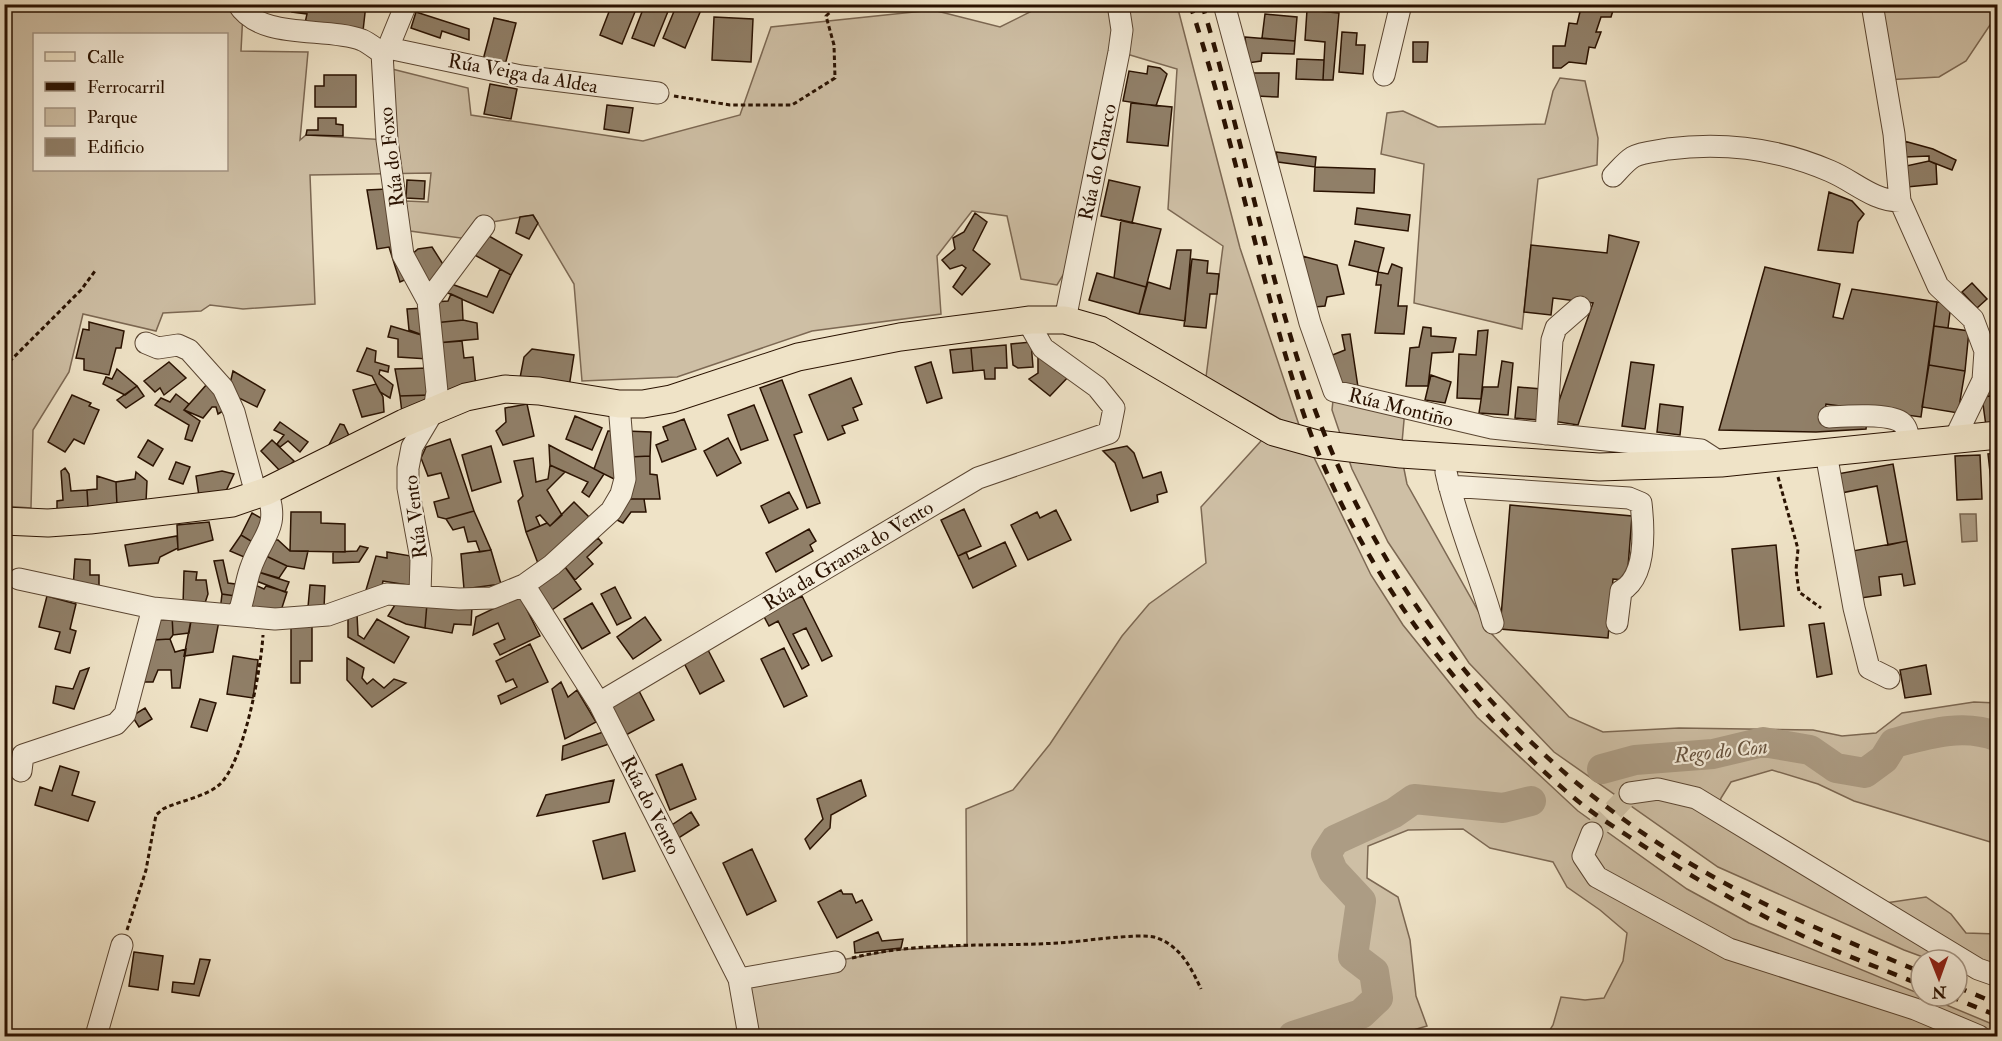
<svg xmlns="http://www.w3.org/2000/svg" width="2002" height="1041" font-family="'IM FELL Double Pica',serif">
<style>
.green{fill:#cebfa5;stroke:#7c6853;stroke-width:1.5;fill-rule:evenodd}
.water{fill:#ac9c84;stroke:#786550;stroke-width:1.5}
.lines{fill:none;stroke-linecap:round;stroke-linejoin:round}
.river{stroke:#ac9c84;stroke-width:30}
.building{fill:#907f68;stroke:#2a1201;stroke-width:1.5}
.minor-tunnel{stroke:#d1c4a9;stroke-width:21;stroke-dasharray:21 10;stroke-linecap:butt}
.minor-casing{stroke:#5b4632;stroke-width:23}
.major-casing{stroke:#2a1201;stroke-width:29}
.path{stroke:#2a1201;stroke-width:3;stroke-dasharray:4.5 3;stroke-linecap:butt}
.minor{stroke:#f5eddb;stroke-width:21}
.major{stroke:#efe3c7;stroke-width:27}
.rail{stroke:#2a1201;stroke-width:4.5;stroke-dasharray:10 10;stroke-linecap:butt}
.labels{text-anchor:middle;stroke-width:4.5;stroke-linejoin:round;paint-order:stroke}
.street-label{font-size:20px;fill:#2a1201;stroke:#f5eddb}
.water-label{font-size:21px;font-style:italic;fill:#64503c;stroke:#f5eddb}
</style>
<rect width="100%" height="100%" fill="#efe3c7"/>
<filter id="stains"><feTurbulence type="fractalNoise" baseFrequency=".00333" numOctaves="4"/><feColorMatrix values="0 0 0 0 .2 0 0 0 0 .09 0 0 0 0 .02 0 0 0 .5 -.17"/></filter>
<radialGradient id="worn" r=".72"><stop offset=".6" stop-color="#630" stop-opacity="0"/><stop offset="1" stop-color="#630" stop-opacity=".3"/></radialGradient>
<path class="green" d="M4 5H239L243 12 241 51 308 52 300 140 306 135 387 140 388 68 468 88 471 115 643 141 740 115 771 27 933 10 1000 27 1034 10 1039 5H1177L1240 248 1301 431 1206 377 1223 246 1168 209 1177 69 1120 52 1080 247 1057 285 1021 279 1007 216 972 211 937 256 941 314 812 331 677 377 582 381 574 284 533 215 480 224 468 239 410 231 406 201 428 202 431 173 310 175 315 304 243 309 210 305 201 311 163 313 156 331 83 314 69 372 33 430 31 508 5 506ZM34 34H226V170H34Z
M1875 5H1997V24L1990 25 1966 61 1939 77 1884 80Z
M1560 78 1585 81 1598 138 1597 165 1538 179 1522 329 1414 303 1424 164 1381 154 1387 113 1403 111 1438 127 1545 124 1553 91Z
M1334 391 1405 409 1401 454 1407 484 1490 632 1569 717 1603 732 1679 728 1813 730 1842 736 1876 733 1902 713 1974 702 1997 703V844L1854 801 1818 784 1772 770 1731 782 1721 798 1718 811 1872 905 1926 897 1951 914 1966 933 1997 934V985L1957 970V960H1931L1904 950 1718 867 1554 752 1469 663 1388 542 1352 469 1332 410Z
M1258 422 1307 443 1371 575 1403 625 1477 717 1578 811 1687 889 1749 923 1997 1026 1998 1036H1546L1553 1025 1561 997 1585 1000 1604 998 1623 961 1627 933 1600 910 1567 887 1553 862 1490 848 1463 829 1408 830 1368 846 1367 878 1398 897 1410 940 1416 996 1427 1026 1393 1036H749L739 979 895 950 967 946 966 809 1013 790 1050 744 1122 636 1149 604 1206 563 1201 507 1261 441Z"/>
<path class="water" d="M1960 514H1976L1977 541 1962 542Z"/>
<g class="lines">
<path class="river" d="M1602 769 1635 760 1713 754 1763 742 1810 750 1836 768 1865 773 1884 759 1894 743C1928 734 1964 723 1998 737
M1293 1036 1361 1014 1378 998 1374 972 1353 956 1361 901 1333 871 1326 854 1335 840 1394 813 1414 799 1503 808 1531 801"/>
</g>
<path class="building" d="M293 4H366L363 31 305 23 307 14 292 12Z
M612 4 637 7 622 44 600 35Z
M645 4H658L669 9 654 46 632 38Z
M677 4H687L701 10 685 48 663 38Z
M1582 4H1615L1611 17H1601L1596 32H1601L1595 48 1589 47 1586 64 1569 62 1561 68H1553V46H1565L1569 23 1577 24Z
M1307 10 1339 13 1333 80H1323L1325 42 1305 40Z
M416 12 469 29V40L442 31 440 38 411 28Z
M1265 14 1297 17 1295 41 1262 38Z
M714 17 753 19 751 62 712 60Z
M494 18 516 23 505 65 483 60Z
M1342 32 1357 33 1356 45H1365L1363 74 1339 72Z
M1245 37 1295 41 1294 54 1262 53 1261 61 1248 63Z
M1413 42H1428L1427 62H1413Z
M1297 59 1324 60 1323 80 1296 79Z
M1148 66 1160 68 1167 74 1156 106 1123 101 1129 71 1147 74Z
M1249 73H1279L1278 97 1256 96Z
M324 75H356V107H315V86H324Z
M490 84 517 89 511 119 484 114Z
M1131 103 1172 107 1168 146 1127 142Z
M607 105 633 108 629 133 604 129Z
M318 118H336V124L343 125V136L306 135 307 130H318Z
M1904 141 1933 149 1956 160 1952 170 1929 161V156L1905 157Z
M1276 152 1316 157 1315 167 1278 162Z
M1929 161 1936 164 1937 184 1907 187 1906 166Z
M1315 167 1375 169 1374 193 1314 191Z
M407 180 425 181 424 199 406 198Z
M1109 180 1140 187 1132 223 1101 216Z
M387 189 409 278 400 282 389 247 377 249 367 190Z
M1829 192 1852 201 1864 214 1858 222 1853 253 1818 250Z
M1357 208 1410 215 1408 231 1355 224Z
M975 213 987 222 973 250 990 264 962 295 953 287 966 268 962 265 950 269 942 260 955 249 953 238 964 232Z
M533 215 538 223 529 239 516 233 520 217Z
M1121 220 1161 229 1146 287 1114 278Z
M482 232 522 255 511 275 471 253Z
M1609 235 1639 242 1578 425 1552 421 1593 303 1553 298 1551 315 1524 312 1531 245 1607 253Z
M1355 241 1384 248 1378 272 1349 265Z
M432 247 446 269 431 290 410 256 418 249Z
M1177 250H1191L1185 321 1139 314 1148 282 1170 289Z
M1302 256 1337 265 1344 294 1327 297 1325 306 1315 307Z
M1192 259 1208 261 1207 273 1219 274 1217 294H1210L1206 328 1184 326Z
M1392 264 1402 268 1398 306H1407L1404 334 1375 333 1381 285H1376L1378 272 1388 274Z
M1765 267 1840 284 1833 317 1843 319 1852 289 1937 302 1921 417 1826 404 1823 423 1867 420 1866 429 1816 432 1719 430Z
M500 269 511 275 493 313 441 290 446 282 487 297Z
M1097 273 1146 287 1139 314 1089 300Z
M1972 283 1987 299 1977 308 1962 292Z
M451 294 462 299 463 320 434 323V302L448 301Z
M1937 302 1951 304 1948 328 1934 326Z
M426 308 428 337 409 330 407 309Z
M463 320 477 323 478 339 436 343 434 323Z
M89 322 124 331 121 348H116L109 375 84 370V359L76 358 83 329 89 330Z
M391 326 428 337V359L398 357V339L388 337Z
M1934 326 1969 331 1965 371 1929 365Z
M1423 327 1431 328V336L1456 338 1453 352 1432 353 1428 386H1406L1410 348 1419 347Z
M1488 330 1481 399 1457 398 1459 354 1476 355 1478 331Z
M1350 334 1358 387 1350 388 1337 379 1330 356 1345 350 1342 335Z
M462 341 464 358 473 357 476 387 448 390 441 386 436 343Z
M1031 342 1033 367 1018 368 1013 365 1011 344Z
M1006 345 1007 368H995V379H985L984 370 973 371 971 348Z
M367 348 376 351 375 362 389 366 388 372 380 370 379 374 393 385 390 398 380 392 372 376 357 371Z
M971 348 973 371 953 373 950 350Z
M532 349 574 355 569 387 520 378 524 357Z
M1043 354 1070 375 1050 396 1029 379 1038 373V358Z
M1998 359V395L1982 397Z
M1502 361 1513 363 1508 415 1479 413 1483 387H1498Z
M169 362 186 378 164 395 160 388 155 392 144 381Z
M931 362 942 398 927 403 915 367Z
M1631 362 1654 365 1645 429 1622 426Z
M1929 365 1965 371 1958 413 1922 407Z
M429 368 431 395 400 396 395 369Z
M117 369 137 386 125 395 103 384 106 377 112 379Z
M233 371 265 390 257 407 231 394 229 388Z
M1431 375 1451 382 1445 403 1425 400Z
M851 378 862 404 853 408 858 420 842 426 845 433 828 440 809 395Z
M782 380 802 432 794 435 820 503 807 508 760 388Z
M208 383 228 408 218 414 216 407H212L203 418 184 410Z
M376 384 383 397 384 412 362 417 353 390Z
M137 386 144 396 126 408 117 400Z
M1518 387 1542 389 1539 420 1515 418Z
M176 394 189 404 184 410 200 421 192 441 185 439 189 425 155 405 161 398 170 402Z
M72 395 91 403 89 406 99 410 84 444 74 439 65 452 48 442Z
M428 395V404L402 413 400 396Z
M1998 395V424L1986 426 1982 397Z
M527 404 534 436 503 445 496 431 506 422 505 408Z
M1660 404 1683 407 1680 435 1657 432Z
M754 405 768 440 741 450 728 415Z
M575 416 602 428 592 450 566 439Z
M684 419 696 449 662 462 656 445 668 440 663 427Z
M280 422 308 442 300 452 288 441 280 447 277 444 284 435 274 430Z
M340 424 344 425 351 440 329 445Z
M608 431H615L618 481 594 469Z
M626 431 651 432 650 456 629 457Z
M728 438 741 463 717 476 704 451Z
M450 439 474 511 446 519 438 517 434 502 449 498 441 473 428 476 421 458 426 447Z
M148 440 163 449 153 466 138 457Z
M272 440 294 461 282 473 261 451Z
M549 445 604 474 589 497 582 492 588 482 550 465Z
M491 446 501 482 472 491 462 455Z
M1127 446 1134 453 1143 478 1161 472 1167 492 1157 495 1158 502 1131 511 1115 463 1103 451Z
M1998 453V480L1991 481 1988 454Z
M1980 455 1982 499 1957 500 1955 456Z
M650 456V474L657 475 660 499H626L629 457Z
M533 458 536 482 548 479 550 465 565 472 547 490 562 515 550 526 540 515 536 517 540 526 526 532 518 501 523 496 514 461Z
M176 462 190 467 183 484 169 479Z
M1893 464 1907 541 1888 545 1877 486 1841 493 1837 474Z
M65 468 69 474 71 491 87 490 88 508 57 510V501L63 500 61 471Z
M222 471 234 474 225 493 199 496 196 476Z
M136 472 147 481 146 502 117 506 116 482 135 479Z
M97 476 116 482 117 506 88 508 87 490 97 489Z
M789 492 798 509 769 523 761 506Z
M626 499H644L646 512H631L623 523 613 518Z
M574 502 593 521 539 566 526 532 547 523 550 526Z
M1510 505 1632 516 1627 580 1613 579 1608 638 1500 629Z
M964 509 981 546 958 556 941 520Z
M1056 510 1071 540 1028 560 1011 525 1037 512 1040 518Z
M474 511 491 550 480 552 476 541 468 542 464 527 453 530 446 519Z
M291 512H321V523L345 524V552L290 551Z
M252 513 268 522 259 546 241 535Z
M209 522 213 540 178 550 177 525Z
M809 529 816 541 810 545 813 551 776 572 766 553Z
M241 535 256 544 251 560 230 551Z
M177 536 178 548 160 557 158 563 129 566 125 545Z
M598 538 602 543 587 557 593 564 575 580 565 567Z
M271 540H278L290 551H308L304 569 287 566 264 555Z
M1907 541 1915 584 1904 586 1902 574 1879 577 1881 595 1854 599 1847 552Z
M1005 542 1016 566 973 588 958 556 966 552 969 559Z
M1776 545 1784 626 1740 630 1732 549Z
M360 546 368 548 359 562 333 563V552L357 551Z
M491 550 501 584 464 589 461 554Z
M387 552 417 557 414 586 383 581 381 590H366L376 556 387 558Z
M262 554 287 566 279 578 255 571Z
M75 559 90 560V575H99V589L73 588Z
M223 560 228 583 243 585 242 597 222 594 214 561Z
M565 567 581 589 552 610 536 588Z
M184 571 197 572 196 580H206L208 594 204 606 183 605Z
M255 571 289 582 285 592 251 579Z
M253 584 264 589 266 586 287 592 279 617 245 611Z
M310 585 325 586 324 608 308 607Z
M615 587 631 618 617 625 601 594Z
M222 594 242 597 220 611Z
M47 596 76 604 70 629 76 631 70 653 55 649 60 632 39 627Z
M520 596 540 636 500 655 494 644 505 639 498 623 473 635 476 617Z
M802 596 832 656 822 661 806 628 793 634 809 665 802 669 778 621 769 626 761 611 778 608Z
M398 600 427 603 425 628 406 624 388 616Z
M427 603 472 607 471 625 454 624 452 633 425 628Z
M592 603 610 633 582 649 564 619Z
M163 612 172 615 173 635 170 639 153 640Z
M348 614H357L358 635 364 639 377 619 409 637 394 663 348 637Z
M172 615H192L189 633 173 635Z
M192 615 219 621 213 652 184 656Z
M645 617 661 640 633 659 617 637Z
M291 622H312V661H300V683H291Z
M1824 623 1832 674 1817 677 1809 625Z
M170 639 175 652 186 649 180 688H172L171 670H158L153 682H143L153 640Z
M530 644 548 682 501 704 498 696 517 687 513 679 506 682 496 661Z
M707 648 724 681 700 694 683 661Z
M784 648 807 696 784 707 761 659Z
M233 656 258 660 253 698 227 694Z
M347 658 364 668 362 678 367 684 373 679 384 688 394 679 406 683 372 707 347 680Z
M1926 665 1931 694 1905 698 1900 670Z
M89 668 74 709 53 703 56 686 73 689 80 671Z
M561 682 568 697 577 690 596 722 565 739 552 689Z
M638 689 654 720 626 735 610 704Z
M200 699 216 703 207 731 191 727Z
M145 708 152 719 139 727 132 716Z
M606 731 609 744 562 760 563 746Z
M682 764 696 799 670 810 656 775Z
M60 766 79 772 72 795 95 802 88 821 35 805 40 787 52 791Z
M614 780 609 802 537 816 546 795Z
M861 780 866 796 831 815 830 828 810 849 805 839 823 819 817 799Z
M691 812 699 825 677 839 669 827Z
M625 833 635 871 603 879 593 841Z
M752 849 776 901 747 915 723 863Z
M841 890 843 894H852L856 903 862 900 872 920 837 938 818 902Z
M878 932 882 941 903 939 901 948 855 953 854 942Z
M134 952 163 956 158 990 129 986Z
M200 959 210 960 199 996 172 992 173 982 194 984Z"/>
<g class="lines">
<path class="minor-tunnel" d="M1592 833 1630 793"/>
<defs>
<path id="minor" d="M238 4C261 41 326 26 362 40 369 43 376 49 382 53
M1224 4 1310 323 1334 391 1492 428 1701 450 1721 463
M1872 4 1894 134 1900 201 1938 286 1973 319 1985 351 1983 380 1954 440
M388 48 521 76 658 93
M382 53 387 140 403 255 428 301 437 392 434 410 412 447 408 468V488L421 559 420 595
M382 53 388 48 406 4
M1384 75 1401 4
M1613 176C1619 170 1625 162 1633 157 1641 152 1658 151 1668 149 1723 142 1779 149 1830 171 1854 181 1873 201 1900 201
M428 301 484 226
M1065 320 1119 52 1122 30 1118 4
M146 343 158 348 178 345 189 350 223 388 234 412 256 494
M1829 417C1846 416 1887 413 1901 422 1908 427 1908 436 1910 444
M1546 434 1552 340 1556 328 1580 307
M1826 453 1854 608 1869 668 1889 678
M1446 472C1457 523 1479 572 1493 623
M1449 486 1629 498 1641 503C1644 529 1647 577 1621 591L1617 623
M19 579 153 608 275 619 328 615 387 594 459 599 492 598 524 585 552 565 611 511 621 494 625 479 619 404
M524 585 599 703 739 979 749 1036
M238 615C244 600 245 585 250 570 261 536 281 529 267 491
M599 703 978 478 1109 433 1114 408 1097 387 1043 348 1027 320
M21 771 23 755 116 724 125 714 153 608
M1630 793 1658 789 1696 798 1978 969 1998 976
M1592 833 1583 856 1597 877 1729 949 1915 1009 1979 1036
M739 979 835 962
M96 1036 122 945"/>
<path id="major" d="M4 521 48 523 90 520 232 503 267 491 404 423 466 397 505 389 539 391 619 404H643L671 399 798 357 900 337 1030 320H1065L1100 330 1274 432 1317 444 1401 454 1599 467 1721 463 1998 435"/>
</defs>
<use href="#minor" class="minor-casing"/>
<use href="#major" class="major-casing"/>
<path class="path" d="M674 96 730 105H792L835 78 834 45 826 16 839 4
M4 367 81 290 95 271
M1778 477 1798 549 1796 570 1799 592 1821 608
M127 930 146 870 156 815 163 809C179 801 205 797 219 785 244 763 261 669 263 635
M852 958C919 941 990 947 1058 943 1078 942 1138 933 1154 937 1179 944 1191 967 1201 989"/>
<use href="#minor" class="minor"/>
<use href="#major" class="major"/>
<path class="rail" d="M1190 4C1234 138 1259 278 1303 412 1352 557 1456 699 1573 797 1594 815 1619 830 1642 845 1695 879 1750 910 1807 938 1843 955 1883 969 1921 985
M1202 4C1237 119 1260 237 1295 351 1358 558 1485 733 1667 849 1747 901 1834 936 1921 972
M1957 987 1998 1004
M1949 996 1998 1016"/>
</g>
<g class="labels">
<g class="street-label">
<text transform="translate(523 73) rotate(10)" y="7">Rúa Veiga da Aldea</text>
<text transform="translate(391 157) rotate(-97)" y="7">Rúa do Foxo</text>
<text transform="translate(1097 162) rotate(-78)" y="7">Rúa do Charco</text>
<text transform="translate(1401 407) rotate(14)" y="7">Rúa Montiño</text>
<text transform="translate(415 517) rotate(-97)" y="7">Rúa Vento</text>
<text transform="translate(848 555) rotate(-31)" y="7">Rúa da Granxa do Vento</text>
<text transform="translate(651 805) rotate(63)" y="7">Rúa do Vento</text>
</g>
<g class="water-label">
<text transform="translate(1721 751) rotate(-6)" y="7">Rego do Con</text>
</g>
</g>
<rect width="2002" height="1041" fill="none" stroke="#efe3c7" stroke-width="24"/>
<rect x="6" y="6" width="1990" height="1029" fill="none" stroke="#2a1201" stroke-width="3"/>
<rect x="12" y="12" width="1978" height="1017" fill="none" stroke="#2a1201" stroke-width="1.5"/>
<rect x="33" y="33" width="195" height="138" fill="#f5eddb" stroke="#a49584" stroke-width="1.5"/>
<rect x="45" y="52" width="30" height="9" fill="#efe3c7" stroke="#a49584" stroke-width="1.5"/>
<text x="87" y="63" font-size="18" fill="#2a1201">Calle</text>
<rect x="45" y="82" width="30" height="9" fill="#2a1201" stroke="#a49584" stroke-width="1.5"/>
<text x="87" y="93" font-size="18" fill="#2a1201">Ferrocarril</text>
<rect x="45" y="108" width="30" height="18" fill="#cebfa5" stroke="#a49584" stroke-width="1.5"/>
<text x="87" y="123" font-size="18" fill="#2a1201">Parque</text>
<rect x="45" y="138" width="30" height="18" fill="#907f68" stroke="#a49584" stroke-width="1.5"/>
<text x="87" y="153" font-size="18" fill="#2a1201">Edificio</text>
<g transform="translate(1939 978) rotate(179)"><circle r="28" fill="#f5eddb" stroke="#a49584" stroke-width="1.5"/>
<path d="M0-4.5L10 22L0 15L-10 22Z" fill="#8f2418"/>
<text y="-9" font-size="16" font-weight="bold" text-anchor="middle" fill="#2a1201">N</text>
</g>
<rect width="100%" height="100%" filter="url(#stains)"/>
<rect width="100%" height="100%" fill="url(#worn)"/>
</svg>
